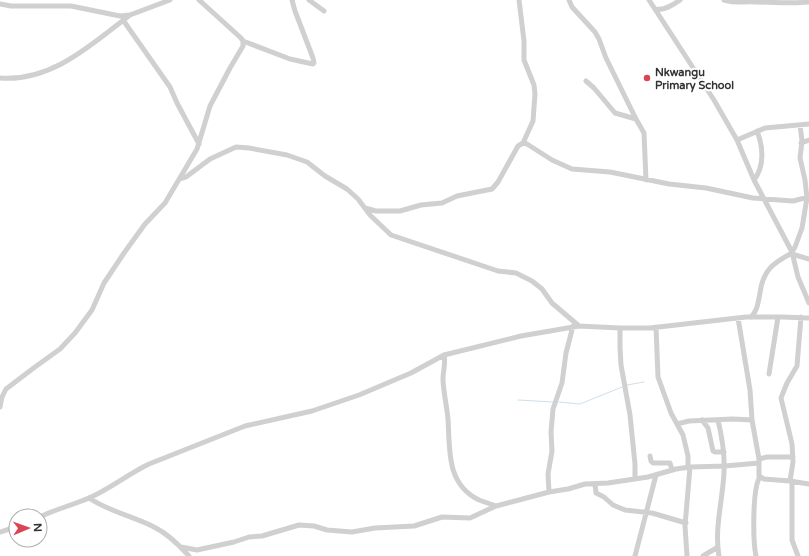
<svg xmlns="http://www.w3.org/2000/svg" width="809" height="556" font-family="'Varela Round',sans-serif">
<style>
.lines{fill:none;stroke-linecap:round;stroke-linejoin:round}
.stream{stroke:#cee0ea;stroke-width:1}
.minor{stroke:#d0d0d0;stroke-width:5}
.poi-dot{fill:#da4554;stroke:#fff;stroke-width:1.5}
.labels{text-anchor:middle;stroke-width:4;stroke-linejoin:round;paint-order:stroke}
.poi-label{font-size:11px;font-weight:bold;fill:#333;stroke:#fff;text-anchor:start}
</style>
<rect width="100%" height="100%" fill="#fff"/>
<g class="lines">
<path class="stream" d="M627 385 644 382
M518 400 553 402
M559 402 580 404 622 387"/>
<path class="minor" d="M309 0 324 11
M519 0 524 41V60L534 85 535 94 533 121 523 143
M569 0 572 7 595 32 599 39 606 58 636 119
M649 0 714 100 737 140 754 180 792 252 798 277 809 303
M724 0C738 4 743 1 756 2 774 2 791 4 809 2
M0 4 11 6H71L120 16 130 15 170 0
M655 9C664 11 673 5 680 0
M123 20 170 87 177 103 199 144
M243 41 290 59 313 64 314 63 313 58 295 11 292 0
M0 78C52 82 92 44 130 15
M586 81 594 88 615 113 636 119 644 133 646 180
M737 140 765 128 809 124
M801 143 809 140
M180 179 186 177 210 159 236 147 249 148 287 155 307 162 325 176 347 189 358 199 370 215 391 235 498 271 516 273 532 281 542 289 552 303 579 326
M754 180C765 166 763 146 757 131
M365 208 376 211H400L421 205 442 203 457 196 492 189 498 182 518 146 523 143 527 144 552 160 572 169 610 172 669 184 706 188 753 198 793 201 809 197
M792 252 795 247 802 228 807 198 805 180 800 158 802 141 800 125
M792 254 809 259
M751 317C758 310 758 302 760 293 763 270 773 263 792 253
M738 318 750 390 752 420 759 459V476L764 479 790 481 809 484
M656 327 658 377 671 413 683 435 688 456V468
M620 328V348L621 365 630 415 635 464V479
M444 355C446 364 443 370 443 379 443 390 447 407 448 419 450 450 446 484 479 500 484 502 491 504 496 506
M769 374 778 317
M0 407 2 397 6 389 35 367 60 349 75 333 92 310 104 283 124 253 145 224 165 203 197 149 210 106 230 68 243 46V41L241 38 199 0
M702 420 708 428 713 451 715 452H724
M718 420C722 437 725 455 724 472 723 499 714 529 719 556
M677 424 689 421 733 419 752 420
M650 456 651 461 653 463H670L672 470
M759 459 767 457H793
M790 481 793 462 792 444 781 398 787 383 797 366 801 317
M792 481V540L798 556
M595 484 596 493 604 497 613 505 625 510 652 513 686 523
M549 492 548 474 552 451 551 432 553 409 562 383 566 353 573 326
M89 498C108 511 132 516 152 526 167 533 178 544 189 556
M40 517C56 509 73 505 89 498 110 489 128 474 149 464L245 426 312 411 359 395 411 373 444 355 521 336 579 326 620 328H650L746 317H782L809 318
M0 532 16 527
M181 547 197 550 234 542 249 537 262 536 299 525 314 526 327 530 352 532 375 528 414 526 442 517 470 518 496 506 549 492 568 489 585 484 608 483 648 477 676 469 690 467 725 466 759 463
M635 556 656 475
M687 556 685 526 690 467
M703 556 718 547
M756 556C753 542 752 488 760 477"/>
</g>
<circle class="poi-dot" cx="647" cy="78" r="4"/>
<g class="labels">
<g class="poi-label">
<text x="655" y="76">Nkwangu<tspan x="655" dy="13">Primary School</tspan></text>
</g>
</g>
<g transform="translate(28 528) rotate(88)"><circle r="19" fill="#ffffff" stroke="#adadad"/>
<path d="M0-3L7 15L0 10L-7 15Z" fill="#da4554"/>
<text y="-6" font-size="11" font-weight="bold" text-anchor="middle" fill="#333333">N</text>
</g>
</svg>
